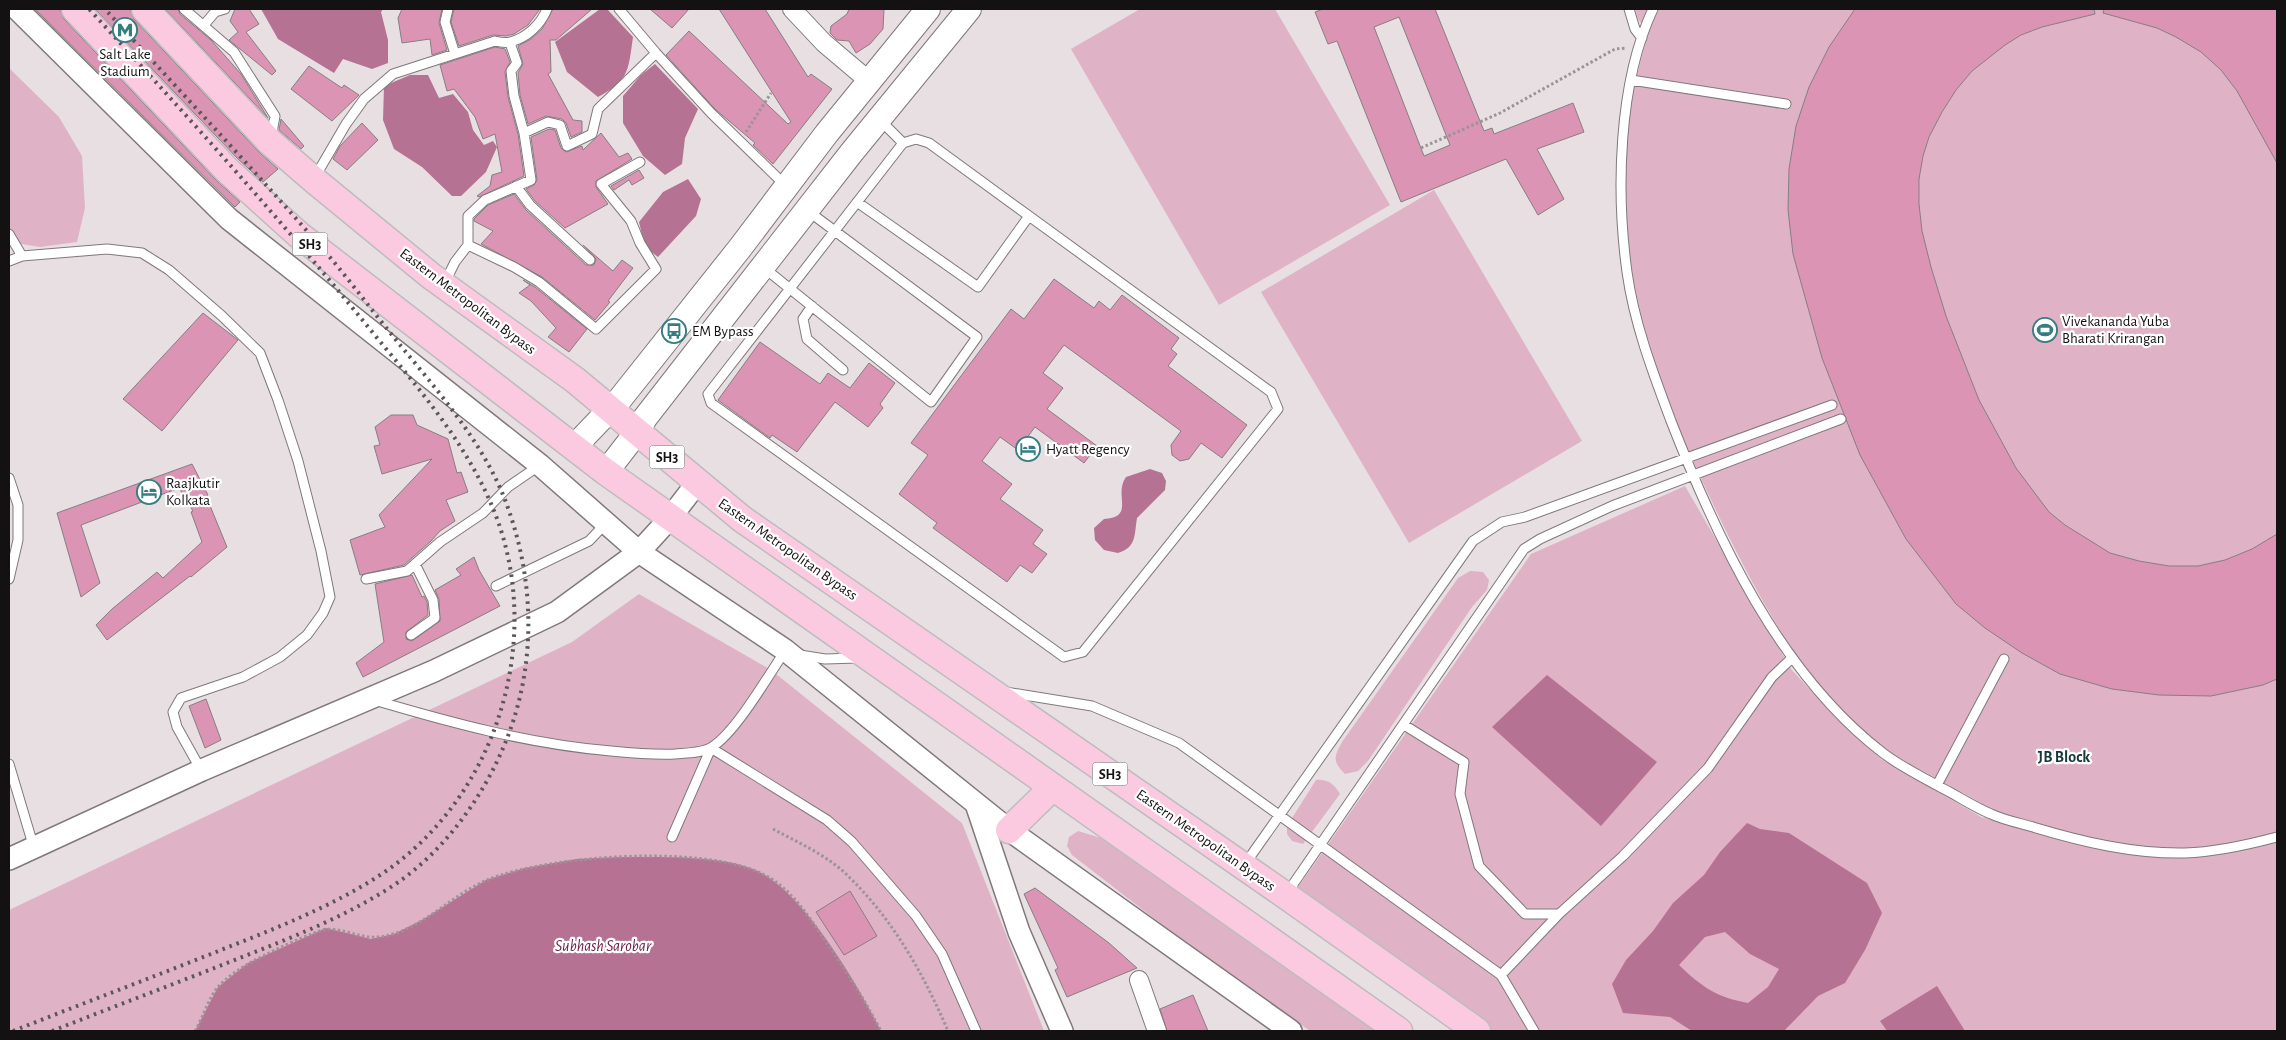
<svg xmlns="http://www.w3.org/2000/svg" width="2286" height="1040" font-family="'Alegreya Sans',sans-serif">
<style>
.green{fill:#e0b2c6}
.water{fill:#b67292;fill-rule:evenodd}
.building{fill:#db94b4;stroke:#877e82;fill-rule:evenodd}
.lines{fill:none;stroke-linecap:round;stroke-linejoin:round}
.service-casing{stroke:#80787b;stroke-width:11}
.minor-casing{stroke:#80787b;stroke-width:20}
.tertiary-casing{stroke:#80787b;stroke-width:24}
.secondary-casing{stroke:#80787b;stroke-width:26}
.primary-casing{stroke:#bdbcbd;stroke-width:29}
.path{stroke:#9b9497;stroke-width:3;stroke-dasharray:2.5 2.5;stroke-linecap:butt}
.service{stroke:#fff;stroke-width:9}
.minor{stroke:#fff;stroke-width:18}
.tertiary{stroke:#fff;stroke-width:21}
.secondary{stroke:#fff;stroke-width:24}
.primary{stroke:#fccae0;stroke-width:26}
.rail{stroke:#5a5558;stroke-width:4;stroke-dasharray:2.5 5;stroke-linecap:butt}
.labels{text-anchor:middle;stroke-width:4.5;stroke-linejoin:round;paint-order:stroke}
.shield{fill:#fff;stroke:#5a585a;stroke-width:1}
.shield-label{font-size:14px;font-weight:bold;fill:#141113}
.poi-label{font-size:15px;fill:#141113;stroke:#fff;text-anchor:start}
.street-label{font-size:15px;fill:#141113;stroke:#fff}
.neighbourhood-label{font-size:16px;font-weight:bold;fill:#16383b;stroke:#fff}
.water-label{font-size:16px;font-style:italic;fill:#6c1a48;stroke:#fff}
</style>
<rect width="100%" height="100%" fill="#e8dfe2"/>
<path class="green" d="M1140 9H1275L1390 205 1219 305 1071 49Z
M1635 9H2277V1031H1487L1294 893 1531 554 1685 486 1791 669 1826 707 1881 759 1983 818 1990 809C1958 788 1923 773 1891 753 1875 743 1859 727 1846 714 1793 661 1759 597 1726 531 1692 461 1660 390 1641 314 1626 256 1624 192 1627 132 1629 99 1640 65 1648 33L1638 19Z
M9 68 59 117 82 156 85 208 77 242 40 247 16 243 9 229Z
M1434 190 1582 441 1409 543 1261 292Z
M1470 571 1483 572 1489 580 1487 590 1472 607 1368 761 1358 771 1345 774C1332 761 1334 757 1342 742L1458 578Z
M639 594 771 670 962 823 1044 1031H9V910L572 642Z
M1316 780C1328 779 1334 784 1340 794L1303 844 1292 841 1287 834V826Z
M1078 831 1101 838 1210 913 1375 1031H1310L1187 944 1072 855 1067 846 1069 837Z"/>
<path class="water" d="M261 9H383L381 12 388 40V63L372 69 343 59 334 73 278 39Z
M600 9H607L633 37C628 72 629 80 598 97L567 72 555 42Z
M655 64 698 109 685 138 682 164 665 175 643 156 623 123V96L641 75Z
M410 75H428L439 98 453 94 468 112 473 130 484 145 493 141 497 147 486 172 461 196H452L422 167 394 149 383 120 384 86Z
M688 179 701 199 696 216 658 257 645 247 639 222 663 192Z
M1150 469 1162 473 1166 481 1165 490 1137 518C1134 535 1137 547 1118 553L1104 550 1095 540 1094 528 1104 519C1136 517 1113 495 1126 477Z
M1547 675 1657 762 1601 826 1492 727Z
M1747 823 1760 829 1789 833 1867 883 1882 913 1865 950 1845 983 1818 996 1784 1031H1692L1670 1017 1623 1013 1612 984 1626 960 1653 931 1673 903 1704 875 1720 852ZM1725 932 1750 954 1779 969 1768 987 1748 1003C1716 997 1702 987 1679 965L1705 937Z
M621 857C658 857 719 855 753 869 802 888 858 985 881 1031H195L218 987 248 963 326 928 371 939 394 934 422 920 486 880 525 868 577 859Z
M1937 986 1965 1031H1887L1880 1021Z"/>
<path class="building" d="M35 9H60L64 19 216 180 240 202 235 207Z
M95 9H130L134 19 259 152 278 169 263 182 238 159Z
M165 9H178L180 14 211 40 241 74 268 118Z
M235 9H249L259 24 246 32 276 71 272 75 229 40 238 32 230 21Z
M402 9H442L439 23 447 50 432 55 430 39 402 43 398 18Z
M454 9H540L528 25 514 34 506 36 493 35 459 46 451 22Z
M553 9H592L556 40H550L551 72 548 74 573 120 582 121V132L571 137 566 123 562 119 546 116 528 124 520 95 518 73 523 64 518 46 531 39 542 29Z
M650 9H689L672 28Z
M719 9H765L808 77 811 74 832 89 773 164 753 145 755 143 715 109 666 55 689 31 788 124 791 122Z
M849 9H884L883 29 870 44 856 53 849 41 837 40 830 33 831 26 847 14Z
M1323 9H1435L1484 131 1492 128 1494 134 1573 103 1584 132 1537 149 1564 199 1538 215 1506 159 1401 202 1337 41 1328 44 1315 12ZM1399 17 1450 145 1424 156 1374 27Z
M1855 9H2094L2095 14 2042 27 2021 35 2005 45 1972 71 1956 90 1942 112 1929 137 1923 156 1919 179V204L1922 231 1931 267 1946 316 1979 400 2016 468 2049 512 2065 525 2110 553 2139 561 2169 566H2198L2225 560 2252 549 2277 534V679L2263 685 2211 696 2159 695 2112 689 2060 674 2022 653 1985 628 1956 604 1906 539 1860 455 1822 358 1793 254 1788 210 1789 169 1796 126 1809 87 1829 47Z
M2104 9H2277V163L2237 91 2221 70 2201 52 2176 37 2157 28 2103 13Z
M495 47 505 49 510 62 505 72 508 97 518 134 524 176 479 197 477 196 490 186 492 175 502 172 495 134 483 139 475 117 454 89 447 91 440 65Z
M309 66 342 88 344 85 359 95 332 121 291 89Z
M281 119 304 146 301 149 279 130Z
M362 123 378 140 347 170 333 159 340 146Z
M549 129 555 130 561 148 566 152 582 146 583 150 601 133 619 157 628 153 632 159 596 181V187L608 204 565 228 535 201 526 189 534 185 537 180 531 137Z
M639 170 644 178 632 185 629 180 614 190 611 186Z
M514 194 526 210 586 265H594L596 259 583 245 613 271 622 260 633 268 608 301 610 302 595 320 542 277 481 244 493 231 474 221V219L488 205Z
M1054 279 1094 308 1099 301 1110 310 1122 295 1179 338 1171 349 1177 354 1168 366 1247 425 1222 458 1201 443 1189 459 1180 461 1172 455 1171 445 1181 431 1064 345 1043 373 1063 388 1047 409 1097 446 1084 463 1035 427 1018 450 1000 437 982 461 1012 484 1000 499 1043 530 1033 544 1047 554 1032 573 1020 565 1007 582 933 528 937 523 899 494 928 455 911 443 1011 309 1024 319Z
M523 280 535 287 587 329 569 352 548 337 556 328 531 301 519 293 530 285Z
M203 313 238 340 162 431 123 399Z
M760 342 820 384 828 373 850 388 869 363 895 383 880 404 883 408 868 427 835 402 797 452 772 435 770 438 718 400Z
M391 415H413L417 425 448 439 457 473 461 472 468 492 446 500 455 521 440 531 431 541 404 565 360 575 350 540 385 527 379 515 432 459 382 474 374 446 380 445 375 427Z
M192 464 208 495 206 496 227 547 191 577 190 576 107 640 96 625 112 609 157 572 163 578 202 542 191 512 193 511 179 488 81 525 100 583 81 597 57 513Z
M474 557 479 570 500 606 363 677 356 663 384 642 375 584 412 575 422 597 424 596 427 602 428 615 406 632V639L412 641 440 621 439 599 435 590 461 575 456 569Z
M206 699 221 740 205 748 189 706Z
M1035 888 1109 943 1137 968 1067 997 1055 970 1058 968 1024 894Z
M850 891 877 936 844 955 816 912Z
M1193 995 1208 1031H1167L1160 1009Z"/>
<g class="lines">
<defs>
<path id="service" d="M184 9 234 52 275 116 271 138
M448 9 445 22 455 54
M619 9 656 53 711 113 786 186
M1629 9 1635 29 1642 38
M1653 9C1618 83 1616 192 1627 272 1634 323 1653 373 1671 421 1717 539 1780 674 1883 753 1900 766 1922 777 1942 788 1958 796 1974 807 1991 814 2004 820 2019 823 2033 827 2083 842 2133 854 2185 853 2217 852 2247 845 2277 837
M204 25 215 12 225 9
M1631 80 1786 104
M524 133 548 122 560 125 567 146 592 134 598 109 656 53
M903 143 708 394 711 403 1064 657 1083 652 1278 409 1271 392 1029 216
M315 177 346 124 364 99 393 74 495 41C499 42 506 43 510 42 527 38 541 24 547 9
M516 186 530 205 590 260
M857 202 978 287 1029 216 929 143 916 139 903 143 879 119
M9 234 22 256
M468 245 514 267 539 282 596 329 656 269 640 243 631 221 601 184 640 162
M9 261 22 256 107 249 142 253 169 270 222 316 260 353 278 400 298 461 321 551 330 597 323 613 307 635 280 657 243 677 181 698 173 712 177 727 201 770
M763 267 931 402 977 337 808 211
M445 282 455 262 468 245V216L485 200 531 180 524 133 514 96 511 71 517 63 510 43
M812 306 803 319 807 339 843 370
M9 478 18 505V540L9 579
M366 579 407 571 440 542 483 513 508 487 540 465
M496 586 589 541 607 522
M411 635 435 618 433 600 415 564
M800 655 825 659 858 658
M1006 692 1092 706 1179 743 1501 975 1534 1031
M374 700C452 723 529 744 611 751 632 753 653 755 675 754 685 753 703 753 712 747 736 732 768 676 785 651
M1404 725 1464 762 1460 794 1479 866 1525 914H1559L1623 856 1708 768 1772 677 1792 658
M9 764 34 848
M1937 785 2004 659
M672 837 711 748 827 820 852 842 916 916 942 954 976 1031
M1245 864 1473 541 1502 522 1525 517 1832 405
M1287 893 1524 549 1540 539 1612 506 1841 419
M1501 975 1559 914"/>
<path id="minor" d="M792 9 824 43 869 81
M1139 980 1157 1031"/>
<path id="tertiary" d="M17 9 229 219 540 465 639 552 785 650 1009 830 1291 1031
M976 804 1019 932 1062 1031
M9 859 202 770 434 671 557 612 639 552 670 518 697 483"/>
<path id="secondary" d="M574 447 620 399 740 248 827 133 928 9
M606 472 637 432 645 418 852 152 969 9"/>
<path id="primary" d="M75 9 227 170 299 235 606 472 1399 1031
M145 9 270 142 314 180 431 276 575 380 742 519 1285 895 1477 1031
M1009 830 1053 787"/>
</defs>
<use href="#service" class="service-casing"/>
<use href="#minor" class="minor-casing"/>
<use href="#tertiary" class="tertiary-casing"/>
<use href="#secondary" class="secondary-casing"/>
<use href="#primary" class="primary-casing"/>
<path class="path" d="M746 132 771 93
M1421 148 1500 113 1615 49 1627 48
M773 829C799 843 829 856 850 878 894 921 924 975 948 1031
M195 1031C203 1018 208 999 218 987 225 979 239 969 248 964 257 958 320 928 328 929 353 930 365 943 393 934 427 924 454 894 487 880 547 855 723 841 776 882 796 897 810 918 824 939 845 969 864 999 881 1031"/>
<use href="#service" class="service"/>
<use href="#minor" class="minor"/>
<use href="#tertiary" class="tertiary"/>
<use href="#secondary" class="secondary"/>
<use href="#primary" class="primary"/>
<path class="rail" d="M13 1031C79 1005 145 980 211 954 271 930 336 906 389 869 498 791 543 640 496 516 467 440 410 379 360 317 273 211 182 110 89 9
M52 1031C110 1008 169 986 227 963 285 940 345 918 397 883 445 850 484 796 506 741 536 666 535 584 508 508 486 444 434 387 392 335 366 303 342 270 314 239 246 161 175 86 105 9"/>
</g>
<defs>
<symbol id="metro-ring" viewBox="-11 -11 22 22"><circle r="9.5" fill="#fff" stroke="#347d81" stroke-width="1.5"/><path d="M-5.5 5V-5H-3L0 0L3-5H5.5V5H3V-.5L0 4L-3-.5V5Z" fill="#347d81"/></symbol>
<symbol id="stadium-ring" viewBox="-11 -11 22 22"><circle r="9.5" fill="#fff" stroke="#347d81" stroke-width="1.5"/><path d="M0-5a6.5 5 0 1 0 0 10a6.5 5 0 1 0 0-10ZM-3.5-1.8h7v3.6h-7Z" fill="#347d81"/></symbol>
<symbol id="bus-ring" viewBox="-11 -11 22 22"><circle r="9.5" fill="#fff" stroke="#347d81" stroke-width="1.5"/><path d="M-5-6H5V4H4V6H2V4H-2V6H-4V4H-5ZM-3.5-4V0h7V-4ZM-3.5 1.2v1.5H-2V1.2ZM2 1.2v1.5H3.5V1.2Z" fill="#347d81"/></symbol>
<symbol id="hotel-ring" viewBox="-11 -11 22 22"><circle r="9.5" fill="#fff" stroke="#347d81" stroke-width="1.5"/><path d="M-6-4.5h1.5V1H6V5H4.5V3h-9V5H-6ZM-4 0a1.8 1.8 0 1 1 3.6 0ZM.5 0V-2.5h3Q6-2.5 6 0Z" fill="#347d81"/></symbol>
</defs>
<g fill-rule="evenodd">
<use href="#metro-ring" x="111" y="16" width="28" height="28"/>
<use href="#stadium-ring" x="2031" y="316" width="28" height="28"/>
<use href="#bus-ring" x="660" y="317" width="28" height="28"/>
<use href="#hotel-ring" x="1014" y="435" width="28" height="28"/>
<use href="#hotel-ring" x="135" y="478" width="28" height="28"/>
</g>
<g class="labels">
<g class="shield">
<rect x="292.5" y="232.5" width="35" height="23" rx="4"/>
<rect x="649.5" y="445.5" width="35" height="23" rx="4"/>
<rect x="1092.5" y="762.5" width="35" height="23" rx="4"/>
</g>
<g class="shield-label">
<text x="310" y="249">SH3</text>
<text x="667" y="462">SH3</text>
<text x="1110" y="779">SH3</text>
</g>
<g class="poi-label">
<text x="125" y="59" text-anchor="middle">Salt Lake<tspan x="125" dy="17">Stadium</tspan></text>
<text x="2062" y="326">Vivekananda Yuba<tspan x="2062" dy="17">Bharati Krirangan</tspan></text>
<text x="692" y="336">EM Bypass</text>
<text x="1046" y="454">Hyatt Regency</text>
<text x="166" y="488">Raajkutir<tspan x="166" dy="17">Kolkata</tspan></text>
</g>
<g class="street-label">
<text transform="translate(468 301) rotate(37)" y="5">Eastern Metropolitan Bypass</text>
<text transform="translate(788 549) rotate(35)" y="5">Eastern Metropolitan Bypass</text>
<text transform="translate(1206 840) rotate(35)" y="5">Eastern Metropolitan Bypass</text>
</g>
<g class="neighbourhood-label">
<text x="2064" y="762">JB Block</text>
</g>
<g class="water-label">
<text x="603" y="951">Subhash Sarobar</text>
</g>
</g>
<rect width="2286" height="1040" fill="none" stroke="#141113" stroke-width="20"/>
</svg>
